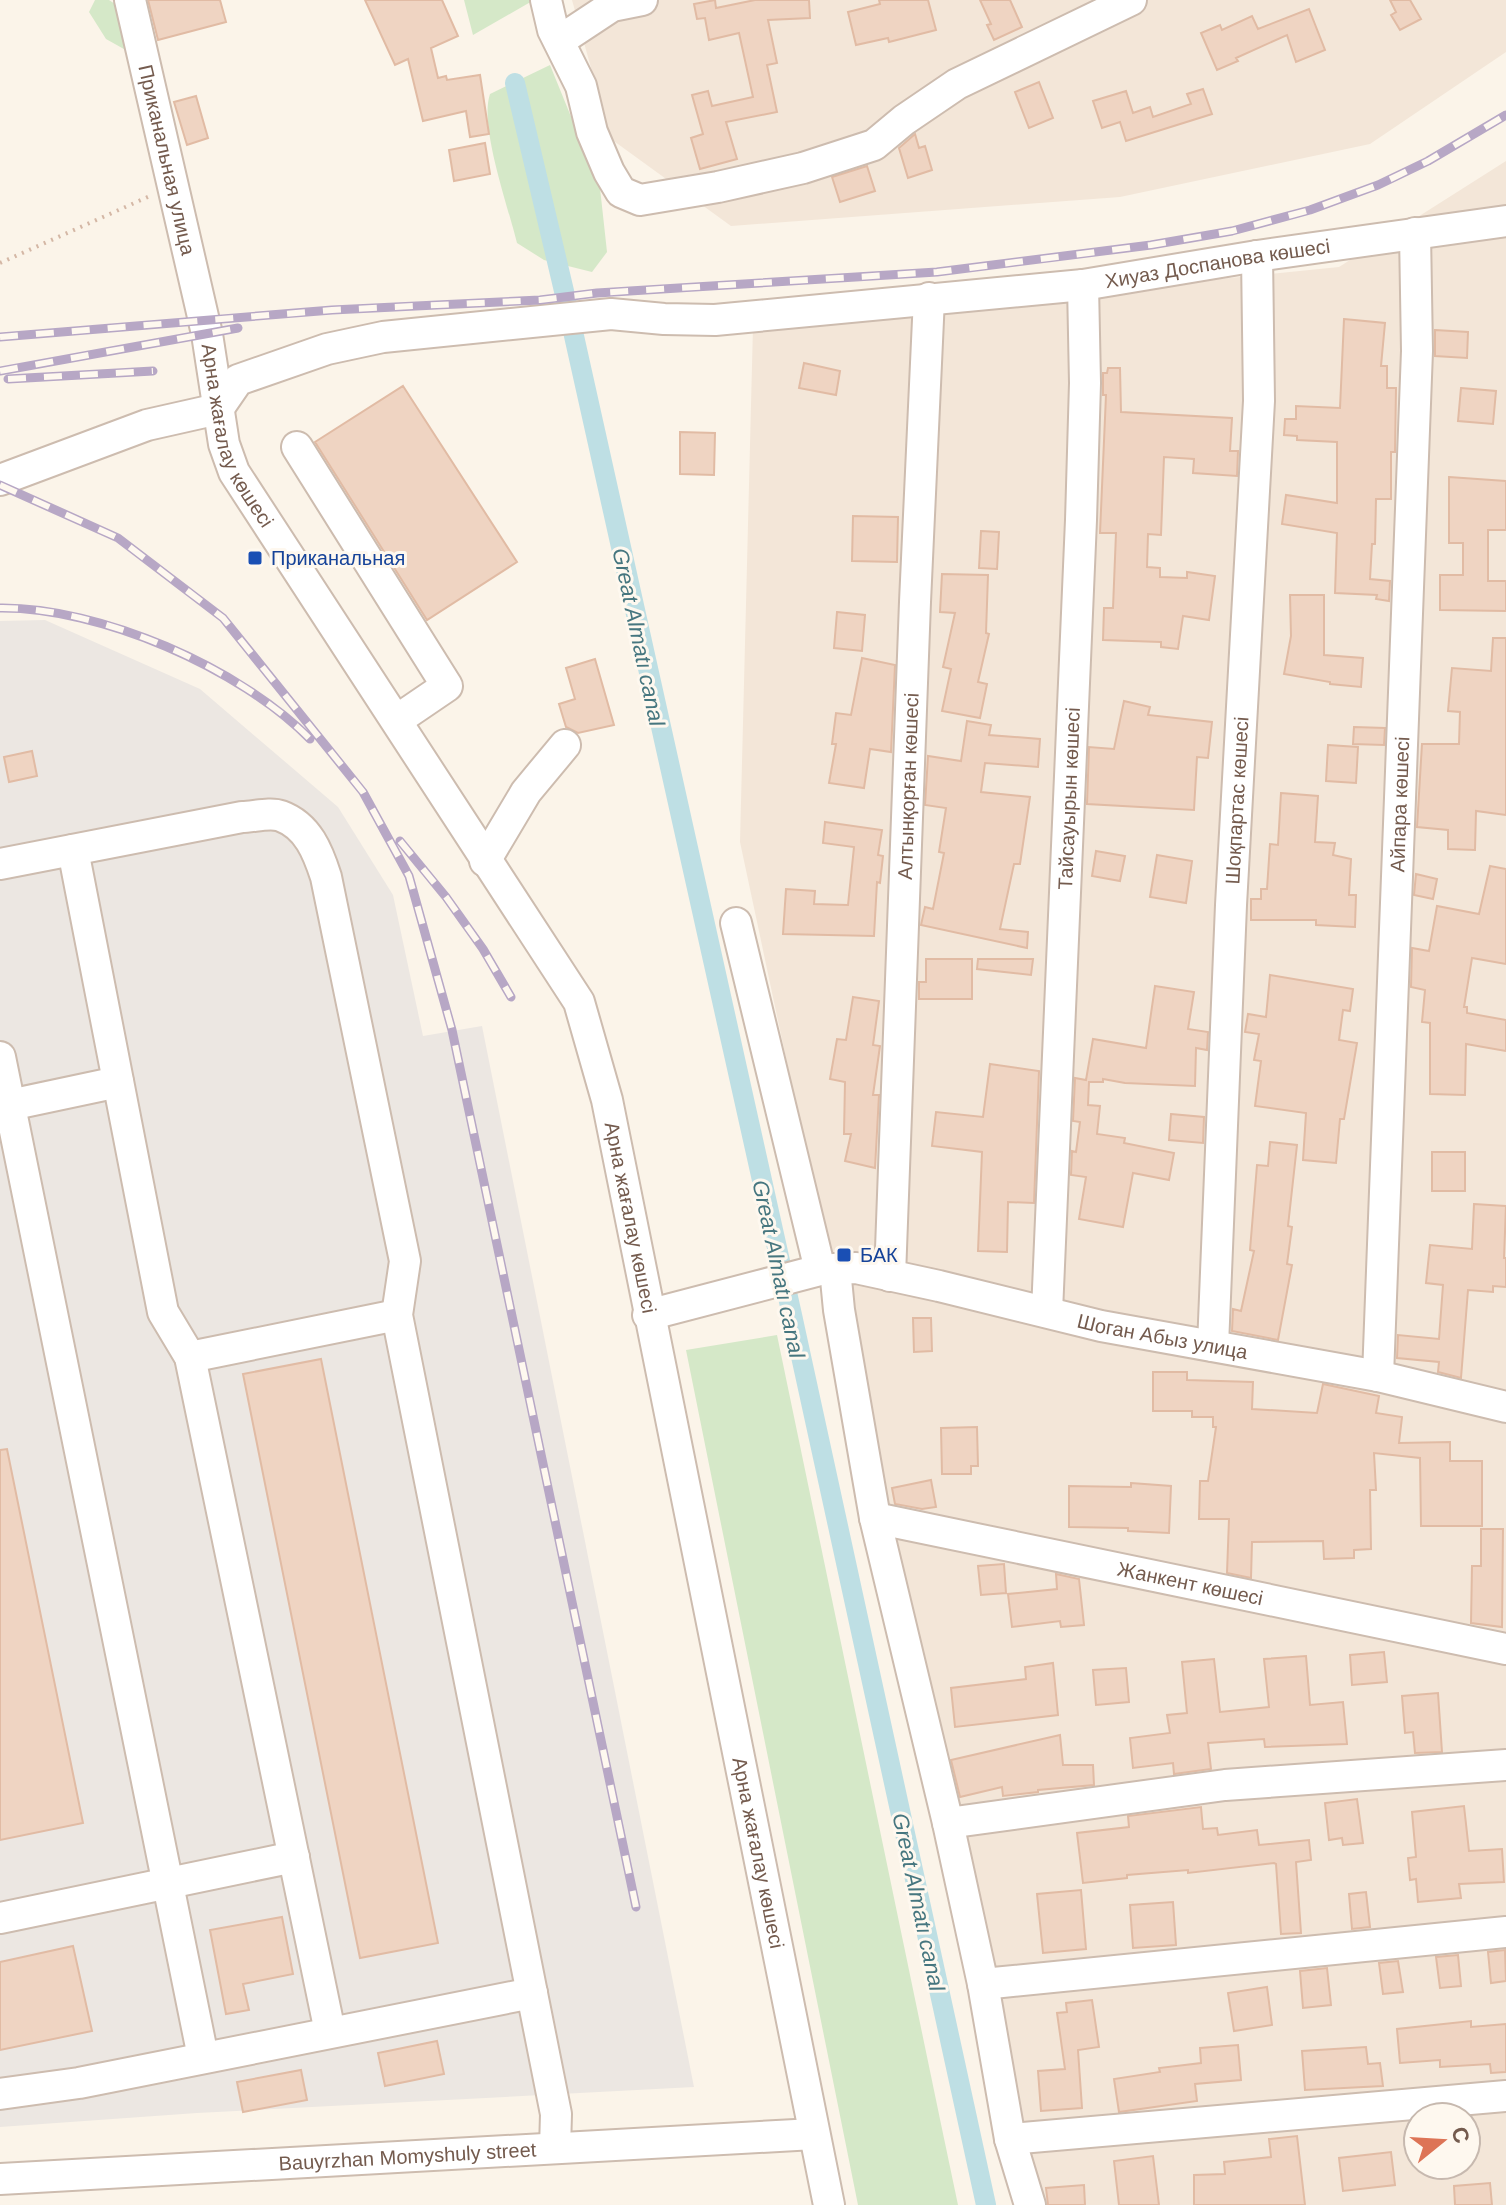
<svg xmlns="http://www.w3.org/2000/svg" width="1506" height="2205" font-family="Arial,sans-serif">
<style>
.residential{fill:#f3e6d8;fill-rule:evenodd}
.industrial{fill:#ece7e2}
.green{fill:#d5e8c8}
.lines{fill:none;stroke-linecap:round;stroke-linejoin:round}
.canal{stroke:#bedfe4;stroke-width:20}
.building{fill:#efd4c2;stroke:#e1bba4;stroke-width:2}
.minor-casing{stroke:#cdbcaf;stroke-width:34}
.path{stroke:#d4b7a5;stroke-width:4;stroke-dasharray:2 6;stroke-linecap:butt}
.minor{stroke:#fff;stroke-width:30}
.rail-casing{stroke:#b7a7c5;stroke-width:9}
.rail{stroke:#fef8ef;stroke-width:6;stroke-dasharray:18;stroke-linecap:butt}
.transit-dot{fill:#1a4fb4;stroke:#fef8ef;stroke-width:3}
.labels{text-anchor:middle;stroke-width:6;stroke-linejoin:round;paint-order:stroke}
.street-label{font-size:20px;fill:#745b4e;stroke:#fef8ef}
.transit-label{font-size:20px;fill:#164399;stroke:#fef8ef;text-anchor:start}
.water-label{font-size:22px;font-style:italic;fill:#46767f;stroke:#fef8ef}
</style>
<rect width="100%" height="100%" fill="#fbf4e9"/>
<path class="residential" d="M572 0H1506V52L1370 144 1120 197 731 226 611 139Z
M1506 161V2205H1030L740 842 753 326 1339 267ZM1418 2117H1466V2165H1418Z"/>
<path class="industrial" d="M45 620 200 689 338 807 393 895 423 1036 482 1026 694 2087 197 2113 0 2127V621Z"/>
<path class="green" d="M95 0H109L118 6 131 53 106 39 89 12Z
M464 0H534L473 35Z
M550 65 600 188 607 252 592 272 544 260 517 243C508 206 479 126 490 94Z
M777 1335 941 2124 958 2205H858L686 1350Z"/>
<g class="lines">
<path class="canal" d="M515 83 564 291 792 1315 986 2205"/>
</g>
<path class="building" d="M148 0H220L226 22 158 40Z
M365 0H442L458 36 431 48 438 78 446 76 447 80 480 75 489 134 470 137 466 111 423 121 408 59 395 65Z
M715 0 716 8 755 0H809L810 18 768 20 777 63 767 65 777 112 726 122 737 159 700 169 691 138 703 134 692 95 708 91 712 106 753 97 739 33 709 40 705 18 697 19 694 4Z
M879 0H928L936 30 889 42 888 38 856 45 848 12 880 4Z
M980 0H1010L1022 27 994 40 987 25 991 24Z
M1390 0H1410L1421 19 1400 30 1391 15 1396 12Z
M1309 9 1325 50 1296 62 1287 35 1236 58 1238 61 1217 70 1201 33 1220 25 1222 30 1252 16 1258 29Z
M1039 82 1053 118 1029 128 1015 92Z
M1203 89 1212 114 1126 141 1120 122 1102 128 1093 101 1126 91 1133 113 1150 107 1153 117 1191 104 1187 94Z
M196 96 208 138 187 145 174 102Z
M915 134 919 148 925 146 932 170 908 178 899 148Z
M485 143 490 174 454 181 449 150Z
M867 166 875 191 840 202 832 177Z
M1344 319 1385 323 1381 366H1387V388H1396L1395 452H1391V499H1376L1375 544H1372L1370 579 1390 581 1389 601 1376 599 1377 595 1335 593 1337 533 1282 524 1286 495 1337 503V442L1297 440V436L1284 435 1285 419H1296V406L1340 408Z
M1435 330 1468 332 1467 358 1435 356Z
M804 363 840 371 836 395 799 388Z
M1108 368H1120L1121 412 1232 418 1230 451H1238L1237 476 1193 473 1194 459 1164 457 1161 535 1148 534 1147 567 1160 568V577L1187 578V572L1215 576 1209 620 1183 616 1178 649 1161 647V642L1103 640 1104 608H1113L1116 533H1100L1106 395H1103V373H1107Z
M403 386 517 562 427 620 315 442Z
M1461 388 1496 391 1493 424 1458 421Z
M680 432 715 433 714 475 680 474Z
M1449 477 1506 481V530H1488V581H1506V611L1440 610V575H1463V543H1449Z
M853 516 898 517 897 562 852 561Z
M981 531 999 532 997 569 979 568Z
M942 574 988 575 986 633 989 634 978 682 987 684 980 718 942 711 951 669 943 667 955 613 940 612Z
M1290 595H1324V655L1363 658 1361 687 1330 684V682L1284 674 1291 636Z
M837 612 865 615 862 651 834 648Z
M1493 638H1506V815L1476 811 1475 850 1448 849V830L1417 827 1422 744H1459L1460 712 1448 711 1452 668 1491 671Z
M862 658 895 665 891 752 870 749 864 788 829 783 836 744H832L836 713 851 715Z
M595 659 614 725 578 733 566 727 559 704 575 699 566 668Z
M1124 701 1150 707 1148 715 1212 722 1208 758 1197 757 1194 810 1087 804 1089 747 1114 749Z
M967 721 991 725 989 735 1040 739 1038 767 985 763 981 792 1030 797 1020 864H1014L1000 929 1028 932 1027 948 921 925 925 907 933 909 944 853 939 852 946 808 925 805 928 756 961 761Z
M1354 727 1385 728 1384 745 1353 744Z
M1328 745 1358 747 1356 783 1326 781Z
M32 751 37 776 9 782 4 757Z
M1281 793 1318 796 1315 842 1335 843 1333 855 1351 859 1349 895H1356L1355 927 1316 925V920H1251V899H1261V889H1267L1270 844 1278 845Z
M825 822 882 830 878 855 883 856 880 883 877 882 874 936 783 934 786 889 815 891 814 904 848 905 854 847 823 843Z
M1096 851 1125 856 1120 881 1092 876Z
M1157 855 1192 861 1186 903 1150 897Z
M1490 866 1506 869V964L1472 958 1464 1007H1467V1013L1506 1020V1051L1466 1044 1465 1095 1430 1094V1023L1422 1022 1425 990 1411 987 1412 948 1429 951 1437 906 1479 914Z
M1416 874 1437 879 1433 899 1414 895Z
M926 959H972V999H919V982H926Z
M978 959H1033L1031 975 977 969Z
M1270 975 1353 989 1350 1011 1343 1010 1339 1040 1357 1043 1344 1119H1340L1336 1163 1303 1160 1306 1113 1255 1106 1261 1061 1254 1060 1259 1034 1245 1032 1248 1014 1266 1017Z
M1155 986 1194 992 1188 1029 1208 1032 1207 1050 1196 1048 1195 1086 1125 1083 1103 1079V1082H1089L1088 1105 1100 1106 1097 1134 1125 1138 1124 1143 1174 1153 1169 1180 1133 1173 1123 1227 1079 1219 1086 1177 1071 1175 1072 1151 1076 1152 1080 1122 1073 1121 1075 1078 1086 1080 1093 1039 1146 1048Z
M853 997 879 1001 873 1045 880 1046 873 1095H879L875 1168 845 1161 851 1134H844L845 1082 830 1079 837 1039 846 1040Z
M990 1064 1039 1071 1034 1203 1008 1202 1007 1252 978 1251 982 1152 932 1146 936 1112 983 1117Z
M1171 1114 1204 1117 1203 1143 1169 1140Z
M1270 1142 1297 1145 1288 1226 1292 1227 1287 1264 1292 1265 1278 1340 1232 1331 1233 1309 1241 1311 1254 1251 1250 1250 1257 1165 1268 1166Z
M1432 1152H1465V1191H1432Z
M1474 1204 1506 1206 1504 1258H1506V1287L1493 1286V1292L1468 1290 1461 1378 1438 1372 1439 1362 1397 1358 1398 1335 1439 1339 1443 1285 1426 1283 1430 1245 1472 1249Z
M913 1318H931L932 1351 914 1352Z
M321 1359 438 1943 360 1958 243 1374Z
M1153 1372H1187V1380L1253 1382 1252 1409 1317 1413 1323 1384 1379 1396 1376 1413 1402 1417 1399 1443 1450 1442V1461H1482V1526H1421L1420 1458 1374 1453 1376 1490H1370L1371 1549 1354 1550V1558L1324 1559 1323 1541 1252 1542 1251 1578 1227 1573 1229 1519H1199L1200 1481H1208L1216 1427H1213V1417H1192V1411H1153Z
M977 1427 978 1466H971V1474H942L941 1428Z
M7 1449 83 1823 0 1840V1450Z
M931 1480 936 1507 922 1509 895 1504 892 1488Z
M1131 1483 1171 1486 1169 1533 1128 1531V1528L1069 1527V1486L1131 1487Z
M1481 1529H1503L1502 1627 1471 1623 1472 1566H1481Z
M1004 1564 1006 1593 981 1595 978 1566Z
M1056 1574 1079 1579 1084 1625 1061 1627 1060 1621 1012 1627 1008 1594 1057 1589Z
M1384 1652 1387 1682 1352 1685 1350 1655Z
M1306 1656 1310 1705 1343 1702 1347 1744 1265 1747 1264 1739 1208 1743 1211 1769 1174 1774 1173 1763 1133 1768 1130 1738 1170 1733 1167 1715 1187 1713 1182 1662 1214 1659 1220 1712 1269 1707 1264 1659Z
M1053 1663 1058 1715 955 1727 951 1688 1026 1679 1025 1667Z
M1126 1668 1129 1702 1096 1705 1093 1670Z
M1438 1693 1442 1752 1415 1753 1413 1732 1405 1733 1402 1696Z
M1060 1735 1063 1765H1093L1094 1785 1038 1790V1792L1003 1796 1002 1787 960 1797 951 1760Z
M1357 1799 1363 1843 1343 1845 1342 1838 1329 1840 1325 1803Z
M1464 1806 1469 1851 1502 1849 1504 1882 1459 1884 1461 1898 1418 1902 1416 1879 1410 1880 1408 1858 1416 1857 1412 1812Z
M1201 1807 1203 1829 1217 1828 1218 1835 1257 1830 1259 1845 1309 1840 1311 1860 1296 1862 1301 1933 1281 1934 1276 1864 1274 1863 1188 1873V1870L1127 1875V1878L1083 1883 1077 1833 1129 1827 1128 1816Z
M1081 1890 1086 1949 1043 1953 1037 1894Z
M1366 1892 1370 1927 1352 1929 1349 1894Z
M1173 1902 1176 1945 1133 1948 1130 1905Z
M282 1917 293 1974 243 1984 249 2010 226 2014 210 1930Z
M73 1946 92 2031 0 2050V1962Z
M1505 1950 1506 1981 1491 1983 1488 1952Z
M1458 1955 1461 1986 1440 1988 1436 1957Z
M1398 1961 1403 1992 1383 1994 1379 1963Z
M1327 1968 1331 2005 1303 2008 1300 1971Z
M1267 1987 1272 2025 1234 2031 1228 1993Z
M1092 2000 1099 2047 1078 2050 1082 2108 1041 2111 1038 2071 1065 2069 1057 2013 1067 2012 1066 2003Z
M1471 2021V2027L1506 2024V2072L1491 2073 1490 2064 1440 2067V2060L1400 2063 1397 2029Z
M437 2041 444 2074 385 2086 378 2053Z
M1238 2045 1241 2080 1195 2084 1197 2101 1119 2112 1114 2079 1160 2072 1159 2068 1201 2063 1200 2048Z
M1366 2047 1368 2064 1380 2063 1383 2086 1305 2090 1302 2051Z
M301 2070 307 2100 243 2112 237 2082Z
M1297 2136 1305 2205H1194V2175L1225 2174 1224 2162 1271 2157 1269 2139Z
M1391 2152 1395 2185 1343 2191 1339 2158Z
M1153 2156 1159 2205H1119L1114 2161Z
M1490 2183 1492 2205H1455L1454 2186Z
M1084 2185 1085 2205H1048L1046 2188Z"/>
<g class="lines">
<defs>
<g id="minor">
<path id="s1" d="M130 0 207 334 224 444 234 472 579 1002 607 1100 829 2205"/>
<path d="M546 0 553 30 581 86 592 132 609 172 621 192 640 200 718 187 803 168 874 145 904 120 957 84 1131 0"/>
<path d="M559 41 612 6 642 0"/>
<path id="s2" d="M218 409 238 380 327 349 383 337 611 314 664 319 715 320 1083 285 1257 256 1506 221"/>
<path d="M297 447 447 686 397 720"/>
<path d="M0 480 147 425 218 409"/>
<path d="M73 850 163 1312 190 1357 330 2032"/>
<path d="M485 861 526 792 565 745"/>
<path d="M0 864 242 817C253 817 270 812 281 816 308 826 318 852 326 877L405 1261 397 1315 556 2114 555 2148"/>
<path d="M736 923 820 1270"/>
<path d="M0 1057 203 2057"/>
<path d="M0 1107 118 1082"/>
<path d="M835 1269 839 1310 875 1518 948 1823 983 1984 1010 2139 1030 2205"/>
<path id="s3" d="M890 1276 915 602 929 298"/>
<path id="s4" d="M1047 1312 1081 520 1085 383 1083 285"/>
<path id="s5" d="M648 1315 820 1270 856 1268 939 1286 1101 1326 1378 1376 1506 1407"/>
<path id="s6" d="M1213 1346 1231 905 1259 401 1257 256"/>
<path d="M190 1357 397 1315"/>
<path id="s7" d="M1378 1376 1417 351 1415 233"/>
<path id="s8" d="M875 1518 1506 1649"/>
<path d="M948 1823 1225 1785 1506 1765"/>
<path d="M0 1918 294 1857"/>
<path d="M983 1984 1506 1932"/>
<path d="M0 2094 79 2083 532 1993"/>
<path d="M1010 2139 1506 2096"/>
<path id="s9" d="M0 2179 814 2134"/>
</g>
</defs>
<use href="#minor" class="minor-casing"/>
<path class="path" d="M0 263 150 196"/>
<use href="#minor" class="minor"/>
<defs>
<path id="rail" d="M0 337 332 310 540 300 597 293 937 272 1151 245 1232 231 1310 210 1378 185 1428 161 1506 115
M0 371 238 328
M8 379 153 371
M0 485 118 538 223 618 363 792 409 876 452 1030 636 1907
M0 608C100 607 240 668 310 739
M400 841 446 897 483 949 511 997"/>
</defs>
<use href="#rail" class="rail-casing"/>
<use href="#rail" class="rail"/>
</g>
<g class="transit-dot">
<rect x="247" y="550" width="16" height="16" rx="4"/>
<rect x="836" y="1247" width="16" height="16" rx="4"/>
</g>
<g class="labels">
<g class="street-label">
<text dy="7" stroke="none"><textPath href="#s1" startOffset="164">Приканальная улица</textPath></text>
<text dy="7" stroke="none"><textPath href="#s2" startOffset="1026">Хиуаз Доспанова көшесі</textPath></text>
<text dy="7" stroke="none"><textPath href="#s1" startOffset="450">Арна жағалау көшесі</textPath></text>
<text dy="7" stroke="none"><textPath href="#s3" startOffset="490">Алтынқорған көшесі</textPath></text>
<text dy="7" stroke="none"><textPath href="#s4" startOffset="514">Тайсауырын көшесі</textPath></text>
<text dy="7" stroke="none"><textPath href="#s6" startOffset="546">Шоқпартас көшесі</textPath></text>
<text dy="7" stroke="none"><textPath href="#s7" startOffset="572">Айпара көшесі</textPath></text>
<text dy="7" stroke="none"><textPath href="#s1" startOffset="1338">Арна жағалау көшесі</textPath></text>
<text dy="7" stroke="none"><textPath href="#s5" startOffset="528">Шоган Абыз улица</textPath></text>
<text dy="7" stroke="none"><textPath href="#s8" startOffset="322">Жанкент көшесі</textPath></text>
<text dy="7" stroke="none"><textPath href="#s1" startOffset="1986">Арна жағалау көшесі</textPath></text>
<text dy="7" stroke="none"><textPath href="#s9" startOffset="408">Bauyrzhan Momyshuly street</textPath></text>
</g>
<g class="transit-label">
<text x="271" y="565">Приканальная</text>
<text x="860" y="1262">БАК</text>
</g>
<g class="water-label">
<text transform="translate(639 637) rotate(78)" y="8">Great Almatı canal</text>
<text transform="translate(779 1269) rotate(78)" y="8">Great Almatı canal</text>
<text transform="translate(919 1902) rotate(78)" y="8">Great Almatı canal</text>
</g>
</g>
<g transform="translate(1442 2141) rotate(72)"><circle r="38" fill="#fef8ef" stroke="#c7b9af" stroke-width="2"/>
<path d="M0-6L14 30L0 20L-14 30Z" fill="#dd7456"/>
<text y="-12" font-size="22" font-weight="bold" text-anchor="middle" fill="#745b4e">С</text>
</g>
</svg>
